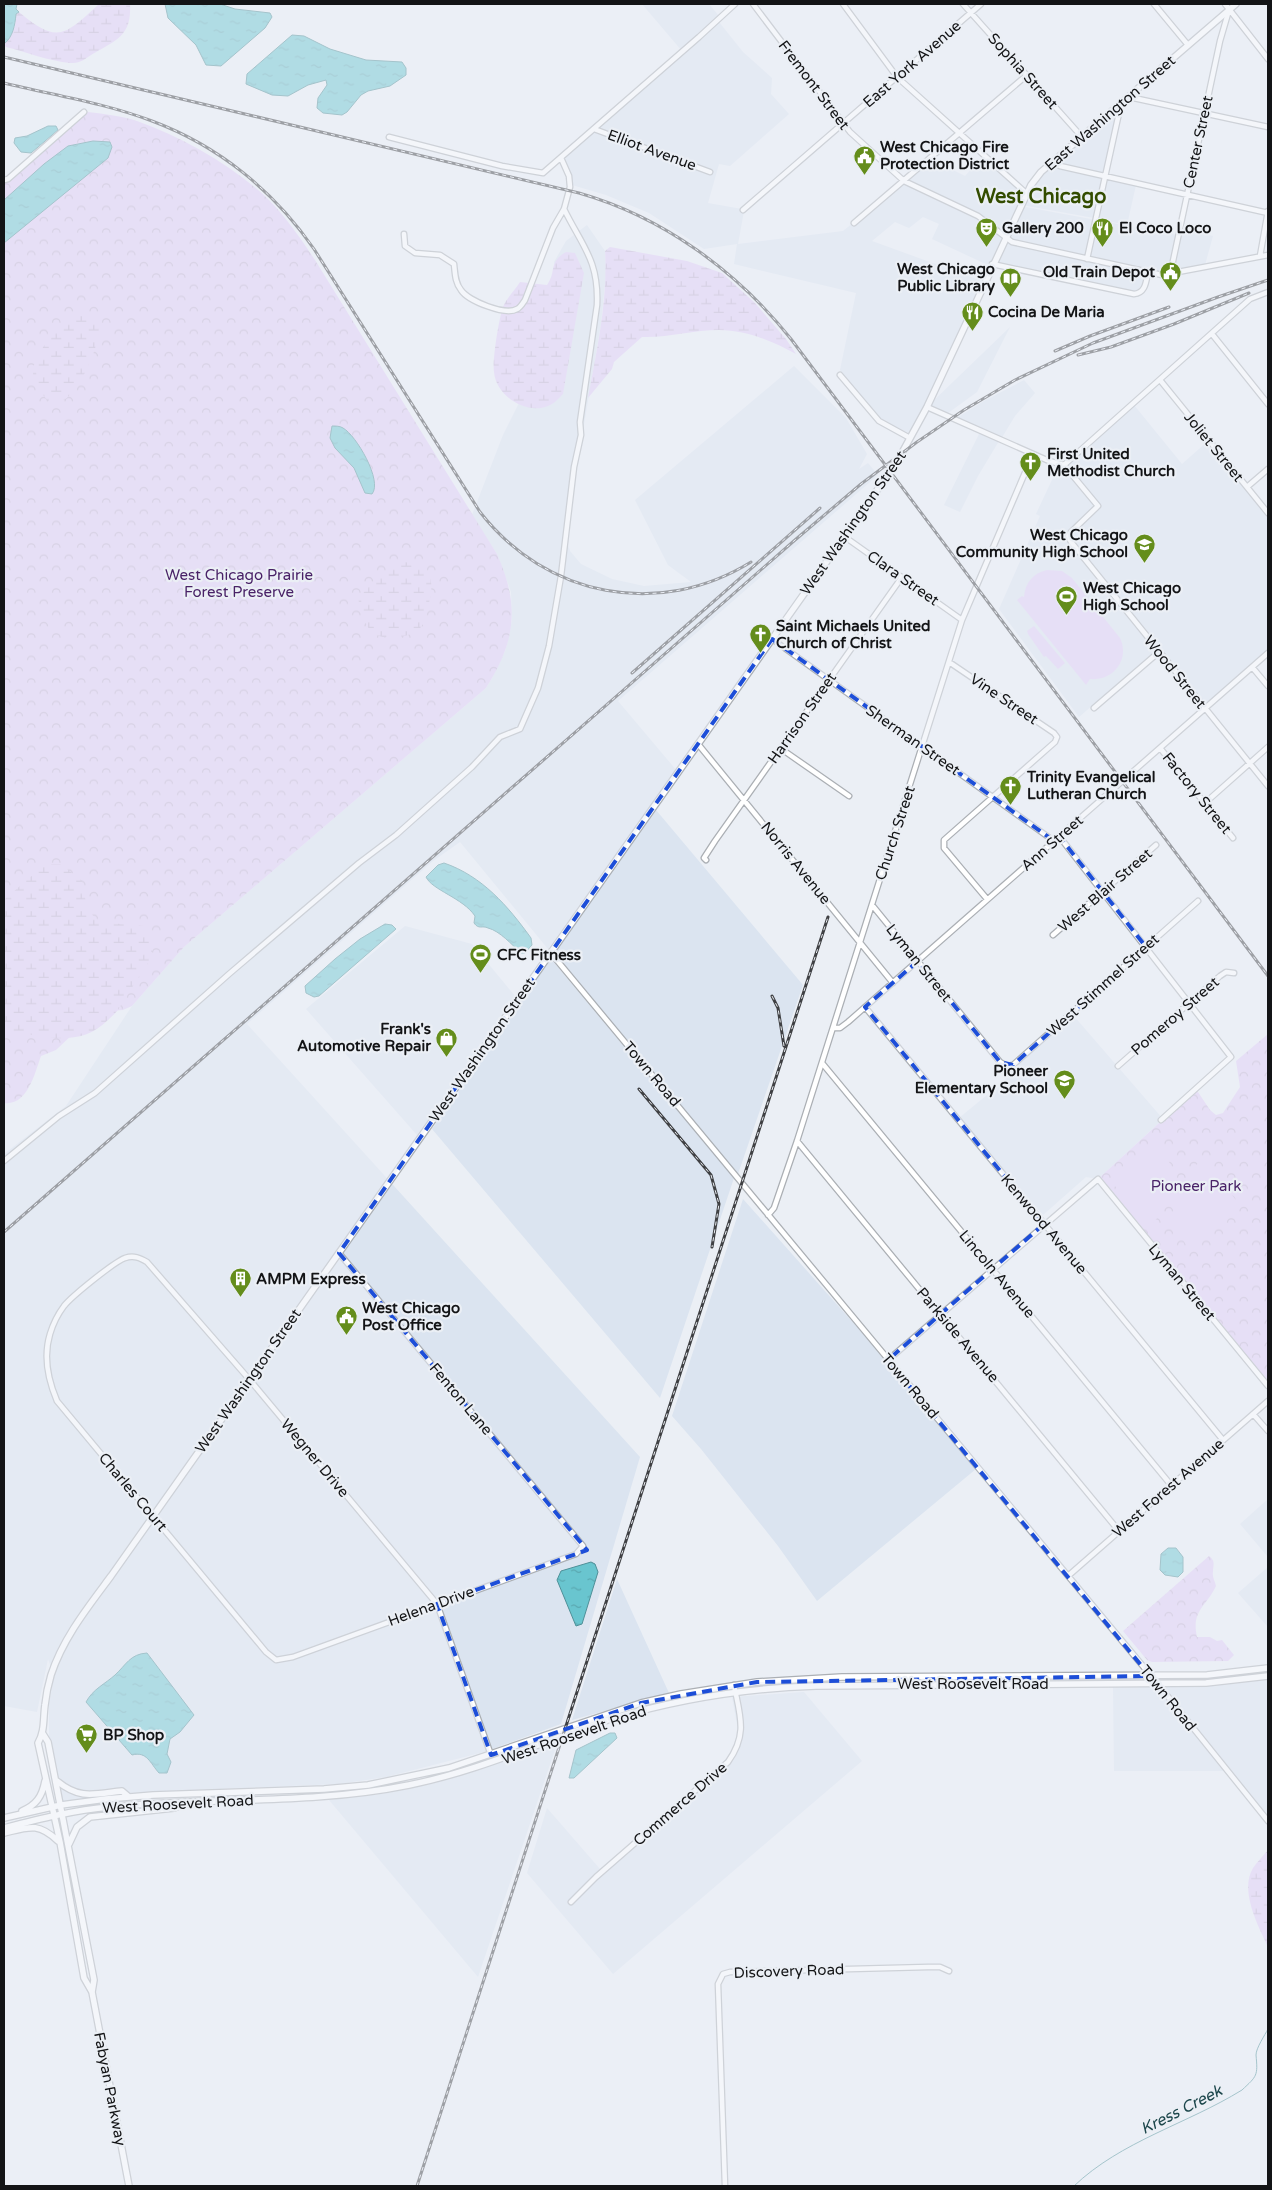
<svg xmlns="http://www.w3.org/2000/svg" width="1272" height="2190" font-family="'Varela Round',sans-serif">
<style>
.built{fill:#dbe4f0}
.forest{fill:url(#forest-crowns)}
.wetland{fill:url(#wetland-marsh)}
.pitch{fill:#e1cdf5}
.water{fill:url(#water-ripples);stroke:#4f9098}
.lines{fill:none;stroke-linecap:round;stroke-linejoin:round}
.stream{stroke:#4f9098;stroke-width:1}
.minor-casing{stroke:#abafb4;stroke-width:7}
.major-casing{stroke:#abafb4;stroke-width:8}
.minor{stroke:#fff;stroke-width:4.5}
.major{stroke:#fff;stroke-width:5.5}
.rail-casing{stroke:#3f4043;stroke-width:3}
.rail{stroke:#ebeff5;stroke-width:1;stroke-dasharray:4;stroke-linecap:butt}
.marked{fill:none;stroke:#1d4ed8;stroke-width:4;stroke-dasharray:10 6;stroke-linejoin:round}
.labels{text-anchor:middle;stroke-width:4.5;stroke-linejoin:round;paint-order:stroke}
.street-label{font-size:15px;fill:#131416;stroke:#ebeff5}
.poi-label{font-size:15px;font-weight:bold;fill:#131416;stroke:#ebeff5;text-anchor:start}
.park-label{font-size:15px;fill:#492267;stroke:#ebeff5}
.water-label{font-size:16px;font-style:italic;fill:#1d474c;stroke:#ebeff5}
.district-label{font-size:20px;font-weight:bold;fill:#334c00;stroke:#ebeff5}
</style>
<defs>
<pattern id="forest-crowns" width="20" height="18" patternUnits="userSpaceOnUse" patternTransform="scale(1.25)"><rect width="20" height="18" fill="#e1cdf5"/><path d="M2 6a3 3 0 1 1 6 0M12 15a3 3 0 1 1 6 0" fill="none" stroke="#c0afd1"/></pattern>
<pattern id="wetland-marsh" width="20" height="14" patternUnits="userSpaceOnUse" patternTransform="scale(1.25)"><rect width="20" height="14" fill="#e1cdf5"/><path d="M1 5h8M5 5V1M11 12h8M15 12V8" fill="none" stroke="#c0afd1"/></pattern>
<pattern id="water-ripples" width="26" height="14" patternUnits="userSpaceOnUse" patternTransform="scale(1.25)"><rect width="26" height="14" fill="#69c5cf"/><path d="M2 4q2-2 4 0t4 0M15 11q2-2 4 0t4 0" fill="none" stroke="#5aa8b1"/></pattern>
</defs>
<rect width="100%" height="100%" fill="#ebeff5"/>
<path class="built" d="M642 4H709L719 16 682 51Z
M719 22 743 52 772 78 771 94 789 114 730 166 719 164 708 203 742 209 744 211 738 244 843 231 904 182 978 217 1004 235 990 266 932 239 939 224 923 217 909 228 895 222 872 241 982 281 911 434 880 420 840 370 856 293 734 264 737 244 704 249 649 213 606 195 572 185 571 175 563 159Z
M1119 107 1104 175 1061 166 1055 162Z
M983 156 1024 194 1005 232 978 215 906 180 931 159 965 176Z
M1053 164 1104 178 1094 218 1022 205 1038 177Z
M1106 178 1136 185 1127 225 1097 219Z
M1020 206 1178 235 1170 275 1148 272 1144 289 1138 294 993 263Z
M587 225 605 251 606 273 601 324 565 537 570 551 581 564 612 579 644 586 691 582 668 565 635 500 794 366 846 418 867 454 859 469 868 463 878 475 618 701 677 771 548 949 460 842 433 861 247 1024 640 1457 561 1724 484 1752 386 1777 339 1784 147 1792 62 1802 49 1738V1704L54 1676 48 1659 37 1712 4 1706V1154L66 1106 132 1006 184 947 486 688 492 678 505 651 509 636 512 620 511 592 497 554 472 515 503 435 525 391 562 310 554 262 566 241Z
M1180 229 1213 236 1205 265 1172 273Z
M1010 327 977 392 944 416 927 407Z
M1024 380 1035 393 1015 416 1001 439 955 419 984 401Z
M1134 405 1182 464 1208 441 1268 517V650L1205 705 1159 648 1079 717 999 609 1040 516 1036 514 1058 467 1066 465Z
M980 432 999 441 978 476 960 512 944 505Z
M656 810 803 985 738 1174 554 952Z
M405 926 472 944 515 996 417 1135 306 1009Z
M551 959 734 1178 660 1398 432 1129Z
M1073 1015 1163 1119 1098 1179 1086 1177 1043 1215 959 1118 1004 1081 1008 1074Z
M743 1199 857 1327 976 1469 817 1601 778 1546 701 1449 672 1416Z
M1268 1499V1557L1240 1524Z
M1268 1567V1627L1238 1593Z
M617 1579 669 1693 572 1720Z
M1268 1679V1816L1161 1685H1216Z
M1156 1685 1225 1771H1114L1113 1686Z
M804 1692 862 1761 613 1974 527 1873 547 1808 600 1869 722 1764 733 1748 738 1730 732 1697Z
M558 1741 478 1977 329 1800 388 1793 435 1783 479 1770Z"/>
<path class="forest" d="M88 112C105 114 122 116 137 121 184 138 232 165 268 199 286 217 301 239 315 260L497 554C520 605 516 641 486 688L184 947 132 1006 123 1010 110 1011 73 1034 56 1050 41 1056C35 1072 28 1106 4 1103V183L11 180Z
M1268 1034V1386L1098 1179 1196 1089 1210 1110 1216 1115 1223 1113 1240 1087 1236 1061Z
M1209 1556C1216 1561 1213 1565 1213 1572 1212 1577 1215 1581 1216 1586 1207 1606 1191 1610 1197 1637H1210L1217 1641 1222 1640 1234 1655 1228 1661 1152 1662 1147 1660 1123 1631Z"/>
<path class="wetland" d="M99 4H130C132 39 113 41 88 57 82 61 79 63 70 63 49 61 26 52 6 47L4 45 15 26 16 14 19 12C58 45 65 35 99 4Z
M610 247 687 261 722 273 755 303 786 339 796 354C773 341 746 330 719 330 693 330 668 338 642 337L614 362 612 369 588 398C597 349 608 300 605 251Z
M566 252 575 253 584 273 563 394C559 398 554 404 548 406 526 415 496 396 494 372 492 361 499 318 503 307 506 299 515 290 520 282L547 285C557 271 548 262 566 252Z
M90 315 99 326C100 345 81 389 64 400 59 403 54 402 49 402 44 396 36 387 34 379 27 358 60 324 78 316 82 315 86 315 90 315Z
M399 562 419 563C438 576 431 598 425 616 424 619 425 621 423 624 416 638 386 641 374 634 365 628 360 607 358 598L380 575Z
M45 864H60L79 878 82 881 87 908 98 922 144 926C148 933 153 939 153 947 154 961 130 989 122 1002 120 1010 114 1014 108 1020 80 1048 45 1037 11 1031L4 1023V900Z
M1268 1850V1947C1259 1927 1239 1891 1253 1868 1257 1862 1263 1856 1268 1850Z"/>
<path class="pitch" d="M1047 570 1062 571 1072 578 1120 638C1130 659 1114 681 1090 679L1086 685 1017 600 1022 596 1024 597C1025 583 1033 573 1047 570Z
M1034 626 1065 663 1058 669 1046 656 1044 657 1028 634 1027 631Z
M1157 1147C1187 1175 1172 1201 1149 1228L1115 1186V1182Z
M1202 1160 1236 1200 1237 1205 1188 1247C1165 1218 1175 1182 1202 1160Z"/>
<path class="water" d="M4 4H17L16 9 19 12 16 14C15 25 13 37 4 44Z
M165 4H220L235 9 270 13 272 17 265 28 221 66 206 65 196 45 168 18Z
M292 35 304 36 330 49 366 60 402 62 406 68V75L390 86 368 91 361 95 347 112 342 115 323 113 317 108 318 98 327 85 326 80 308 85 288 96 272 95 246 84 247 74Z
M48 126H56L58 130 31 153 21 152 14 143 15 138 27 136Z
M93 141 110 142 112 147 108 158 4 243V200L44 164 68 146Z
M332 426C336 426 340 426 343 428 356 435 383 481 372 494L365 493 354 468 335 448 330 438Z
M444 863C482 876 508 906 531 938L532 945 525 953H521C512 945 500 931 488 928 482 925 479 930 474 923L475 916C463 898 432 890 426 877L438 865Z
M385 924 392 925 396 929 319 996 314 997 306 993 305 986 335 959 360 939Z
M1168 1548H1176L1183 1557V1572L1178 1577 1165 1575 1160 1570 1161 1554Z
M591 1562 595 1564 598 1572 582 1624 576 1626 557 1580 561 1571Z
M147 1653 194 1715 180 1732 170 1739 167 1754 171 1762 167 1773H159C150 1763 147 1751 132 1755L86 1702C93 1689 105 1684 115 1675 126 1665 130 1654 147 1653Z
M610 1733H615L617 1738 574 1778H569L576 1750Z"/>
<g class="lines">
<path class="stream" d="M1074 2186C1121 2141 1187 2124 1242 2090 1257 2076 1258 2076 1256 2055 1256 2048 1265 2035 1268 2029"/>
<defs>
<path id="minor" d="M753 4 850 132 904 181 978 216 1012 242 1162 275 1268 255
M843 4 897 77 1026 193
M963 4 1082 137
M1154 4 1188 45
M1225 4 1268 59
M1129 97 1268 127
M594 129 710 172
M389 137 502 166 543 173 699 37 735 4
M1053 163 1060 166 1268 213
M4 180 8 179 84 112
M743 210 981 4
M854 223 1027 75
M404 234 405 246 415 253 440 255 454 264C455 273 455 283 461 290 468 301 506 316 517 309 520 308 523 303 525 300L553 228 564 209 570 187 569 176 561 158
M1260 256 1268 211
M1087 259 1121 104
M992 264 1134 294C1146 293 1146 281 1148 272
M1170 275 1220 41 1229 10
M1212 334 1268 404
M840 375 879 421 910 438
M1160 380 1268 513
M927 407 1049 461 1064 465 1098 506 1071 532 1068 536 1071 542 1268 786
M1064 465 1250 299 1268 292
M1247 487 1268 469
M845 537 962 620
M772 639 1054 841
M949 662 1054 733 1057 737 1055 742 944 840V848L987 899
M1252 667 1268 686
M1094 708 1159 652
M698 744 893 983
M780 748 849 796
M1160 748 1233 838
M1205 803 1268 747
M1059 836 1231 1057 1161 1120
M706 860 704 858 715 841 902 577
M872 905 1000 1062 1007 1066 1013 1065 1198 901
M1053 935 1156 845
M550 952 1157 1683 1268 1821
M865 1007 1223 1440
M833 1028H840L848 1022 1268 653
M822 1063 1171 1485
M1118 1066 1220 976 1226 972 1234 973
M797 1141 1119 1531
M4 1161 59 1116 95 1093 229 974 359 863 396 835 472 767 500 737 520 729 538 688 549 646 561 576 574 467 581 435 580 422 597 305C599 260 582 246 564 209
M768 1215 774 1208 797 1141 962 620 1033 454
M339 1253 583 1546 576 1554 293 1657 276 1660 266 1652 57 1401C48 1380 43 1357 50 1334 53 1324 58 1314 64 1306 72 1296 114 1262 125 1258 134 1255 140 1258 147 1262L249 1379 437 1604 491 1755
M888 1360 1098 1179 1268 1386
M1253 1414 1268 1431
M1068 1576 1268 1401
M571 1902 596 1877 728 1762C748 1734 740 1716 734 1685
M725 2186 718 1984 723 1974 730 1972 928 1967H940L949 1971"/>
<path id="major" d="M43 1734 48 1742 94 1980 92 1992
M57 1781C80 1800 94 1794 122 1791L129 1797
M22 1811C36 1805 42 1797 45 1781
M4 1818 61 1805 106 1799 153 1795 324 1789 368 1785 449 1768 641 1703 681 1694 757 1682 842 1677 1207 1675 1268 1668
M4 1828C39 1819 74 1810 110 1807 210 1797 311 1805 409 1785 479 1771 543 1741 611 1719 678 1699 747 1688 816 1686L1206 1683 1268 1676
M4 1833C29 1827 38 1822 58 1841
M69 1844 77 1827 90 1817 174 1808 183 1804
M129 2186 92 1992 84 1978 60 1842 38 1743C45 1731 43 1719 45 1705 46 1695 48 1685 51 1675 63 1638 88 1607 111 1576L897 462 927 407 1031 185 1041 172 1236 4"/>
</defs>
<use href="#minor" class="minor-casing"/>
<use href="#major" class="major-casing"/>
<use href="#minor" class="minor"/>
<use href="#major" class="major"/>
<defs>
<path id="rail" d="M4 57 579 193C663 217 737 271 791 339L1268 976
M4 83C53 95 105 103 152 121 219 146 274 191 314 249L480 512C546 597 659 619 751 562
M1055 351 1090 336 1169 307
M1078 355 1111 347 1174 324 1249 293
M632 673 820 508
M772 996 778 1008 784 1046
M639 1089 711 1175 719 1204 712 1247
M4 1232 795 540 861 484 917 442 964 410 1015 380 1093 343 1218 297 1268 280
M417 2186 828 917"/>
</defs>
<use href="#rail" class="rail-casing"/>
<use href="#rail" class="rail"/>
</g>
<path d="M0 0H1272V2190H0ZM772 639 1054 841 1059 836 1146 947 1013 1065 1000 1062 918 961 865 1007 1044 1224 888 1360 1150 1676 757 1682 641 1703 491 1755 437 1604 587 1550 339 1253Z" fill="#ebeff5" fill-opacity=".55" fill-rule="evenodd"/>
<path class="marked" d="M772 639 1054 841 1059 836 1146 947 1013 1065 1000 1062 918 961 865 1007 1044 1224 888 1360 1150 1676 757 1682 641 1703 491 1755 437 1604 587 1550 339 1253Z"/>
<defs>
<symbol id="civic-pin" viewBox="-11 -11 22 30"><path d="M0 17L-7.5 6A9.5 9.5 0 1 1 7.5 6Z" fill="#648d1b" stroke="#ebeff5"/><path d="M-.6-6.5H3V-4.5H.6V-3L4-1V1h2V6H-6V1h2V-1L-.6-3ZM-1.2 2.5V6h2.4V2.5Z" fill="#fff"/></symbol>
<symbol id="theatre-pin" viewBox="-11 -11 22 30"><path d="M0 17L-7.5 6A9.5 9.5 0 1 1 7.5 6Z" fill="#648d1b" stroke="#ebeff5"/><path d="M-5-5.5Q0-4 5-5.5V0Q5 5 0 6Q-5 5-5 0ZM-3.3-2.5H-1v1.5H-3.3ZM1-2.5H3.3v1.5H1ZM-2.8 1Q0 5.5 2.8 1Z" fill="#fff"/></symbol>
<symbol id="restaurant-pin" viewBox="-11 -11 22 30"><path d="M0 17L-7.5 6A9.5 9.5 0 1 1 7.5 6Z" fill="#648d1b" stroke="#ebeff5"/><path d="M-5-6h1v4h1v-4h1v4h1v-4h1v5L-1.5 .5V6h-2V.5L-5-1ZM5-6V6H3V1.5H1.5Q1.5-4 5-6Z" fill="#fff"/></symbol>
<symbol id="library-pin" viewBox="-11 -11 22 30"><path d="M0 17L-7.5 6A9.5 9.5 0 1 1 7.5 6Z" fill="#648d1b" stroke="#ebeff5"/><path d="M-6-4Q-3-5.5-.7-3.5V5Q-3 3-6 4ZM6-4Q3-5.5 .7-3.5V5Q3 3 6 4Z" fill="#fff"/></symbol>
<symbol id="church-pin" viewBox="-11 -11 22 30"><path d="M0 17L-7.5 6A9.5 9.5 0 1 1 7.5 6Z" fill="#648d1b" stroke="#ebeff5"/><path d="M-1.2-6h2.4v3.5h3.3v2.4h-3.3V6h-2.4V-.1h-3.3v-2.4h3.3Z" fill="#fff"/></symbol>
<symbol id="school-pin" viewBox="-11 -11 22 30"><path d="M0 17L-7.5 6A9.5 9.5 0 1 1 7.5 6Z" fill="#648d1b" stroke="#ebeff5"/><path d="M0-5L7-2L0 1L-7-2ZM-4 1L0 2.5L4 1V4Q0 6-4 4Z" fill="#fff"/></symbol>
<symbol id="stadium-pin" viewBox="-11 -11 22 30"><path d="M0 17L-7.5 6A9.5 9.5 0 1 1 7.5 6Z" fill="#648d1b" stroke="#ebeff5"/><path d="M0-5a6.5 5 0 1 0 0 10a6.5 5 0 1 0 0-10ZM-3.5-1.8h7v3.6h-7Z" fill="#fff"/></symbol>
<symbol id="shop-pin" viewBox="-11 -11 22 30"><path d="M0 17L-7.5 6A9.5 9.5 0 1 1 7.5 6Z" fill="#648d1b" stroke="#ebeff5"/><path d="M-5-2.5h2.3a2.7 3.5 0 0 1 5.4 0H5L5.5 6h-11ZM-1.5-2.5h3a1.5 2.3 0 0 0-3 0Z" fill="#fff"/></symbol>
<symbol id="building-pin" viewBox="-11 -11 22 30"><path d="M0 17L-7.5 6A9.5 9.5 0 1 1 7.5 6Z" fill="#648d1b" stroke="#ebeff5"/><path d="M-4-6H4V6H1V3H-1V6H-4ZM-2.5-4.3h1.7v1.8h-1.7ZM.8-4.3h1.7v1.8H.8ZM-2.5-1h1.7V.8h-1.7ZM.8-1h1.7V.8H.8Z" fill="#fff"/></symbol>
<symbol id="supermarket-pin" viewBox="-11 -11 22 30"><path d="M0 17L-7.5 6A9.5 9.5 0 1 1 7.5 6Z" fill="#648d1b" stroke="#ebeff5"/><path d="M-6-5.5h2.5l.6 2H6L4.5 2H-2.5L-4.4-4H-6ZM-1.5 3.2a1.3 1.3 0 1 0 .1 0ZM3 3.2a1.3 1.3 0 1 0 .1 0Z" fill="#fff"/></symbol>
</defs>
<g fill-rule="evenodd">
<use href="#civic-pin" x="852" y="144" width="25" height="34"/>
<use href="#theatre-pin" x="974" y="216" width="25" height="34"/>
<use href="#restaurant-pin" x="1090" y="216" width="25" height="34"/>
<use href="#civic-pin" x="1158" y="260" width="25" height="34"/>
<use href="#library-pin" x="998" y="266" width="25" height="34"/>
<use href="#restaurant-pin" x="960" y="300" width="25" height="34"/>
<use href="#church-pin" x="1018" y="450" width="25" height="34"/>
<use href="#school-pin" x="1132" y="532" width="25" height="34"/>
<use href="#stadium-pin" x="1054" y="584" width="25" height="34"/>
<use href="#church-pin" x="748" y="622" width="25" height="34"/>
<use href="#church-pin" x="998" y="774" width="25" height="34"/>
<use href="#stadium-pin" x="468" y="942" width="25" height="34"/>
<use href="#shop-pin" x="434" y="1026" width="25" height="34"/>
<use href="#school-pin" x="1052" y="1068" width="25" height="34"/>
<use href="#building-pin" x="228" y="1266" width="25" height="34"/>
<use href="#civic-pin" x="334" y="1304" width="25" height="34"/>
<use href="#supermarket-pin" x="74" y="1722" width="25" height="34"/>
</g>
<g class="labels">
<g class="street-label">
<text transform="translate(912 64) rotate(-41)" y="5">East York Avenue</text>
<text transform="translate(1023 71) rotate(48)" y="5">Sophia Street</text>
<text transform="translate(814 85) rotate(53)" y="5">Fremont Street</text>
<text transform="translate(1110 113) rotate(-41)" y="5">East Washington Street</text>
<text transform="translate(1198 142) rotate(-78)" y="5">Center Street</text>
<text transform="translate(652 150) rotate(20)" y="5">Elliot Avenue</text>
<text transform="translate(1214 447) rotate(51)" y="5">Joliet Street</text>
<text transform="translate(853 523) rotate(-55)" y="5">West Washington Street</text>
<text transform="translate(903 578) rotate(35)" y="5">Clara Street</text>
<text transform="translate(1175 672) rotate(51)" y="5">Wood Street</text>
<text transform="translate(1004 699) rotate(34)" y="5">Vine Street</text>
<text transform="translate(802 718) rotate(-55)" y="5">Harrison Street</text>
<text transform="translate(913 740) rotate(35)" y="5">Sherman Street</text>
<text transform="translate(1197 793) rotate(51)" y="5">Factory Street</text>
<text transform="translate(895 833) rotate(-72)" y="5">Church Street</text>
<text transform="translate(1052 843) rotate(-41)" y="5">Ann Street</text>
<text transform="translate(796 863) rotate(51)" y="5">Norris Avenue</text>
<text transform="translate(1105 890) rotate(-41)" y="5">West Blair Street</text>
<text transform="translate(919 963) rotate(51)" y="5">Lyman Street</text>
<text transform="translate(1103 985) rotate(-42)" y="5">West Stimmel Street</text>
<text transform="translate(1175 1016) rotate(-41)" y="5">Pomeroy Street</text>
<text transform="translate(482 1050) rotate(-55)" y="5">West Washington Street</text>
<text transform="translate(652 1074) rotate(50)" y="5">Town Road</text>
<text transform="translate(1044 1224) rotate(50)" y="5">Kenwood Avenue</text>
<text transform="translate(997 1274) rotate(50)" y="5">Lincoln Avenue</text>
<text transform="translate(1182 1282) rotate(50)" y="5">Lyman Street</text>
<text transform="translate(958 1335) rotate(50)" y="5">Parkside Avenue</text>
<text transform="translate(248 1381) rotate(-55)" y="5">West Washington Street</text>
<text transform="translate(910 1386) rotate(50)" y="5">Town Road</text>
<text transform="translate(461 1399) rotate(50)" y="5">Fenton Lane</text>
<text transform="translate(315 1458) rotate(50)" y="5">Wegner Drive</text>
<text transform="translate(1168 1488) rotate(-41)" y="5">West Forest Avenue</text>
<text transform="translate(133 1492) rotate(50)" y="5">Charles Court</text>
<text transform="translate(431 1606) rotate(-20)" y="5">Helena Drive</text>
<text x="973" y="1689">West Roosevelt Road</text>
<text transform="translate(1168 1698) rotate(51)" y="5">Town Road</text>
<text transform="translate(574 1735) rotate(-19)" y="5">West Roosevelt Road</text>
<text transform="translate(178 1804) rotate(-3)" y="5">West Roosevelt Road</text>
<text transform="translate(680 1804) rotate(-41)" y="5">Commerce Drive</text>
<text transform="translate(789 1971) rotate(-2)" y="5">Discovery Road</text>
<text transform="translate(110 2089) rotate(79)" y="5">Fabyan Parkway</text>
</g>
<g class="poi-label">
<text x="880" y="152">West Chicago Fire<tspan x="880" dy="17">Protection District</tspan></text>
<text x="1002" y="233">Gallery 200</text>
<text x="1119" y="233">El Coco Loco</text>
<text x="995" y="274" text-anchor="end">West Chicago<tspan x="995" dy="17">Public Library</tspan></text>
<text x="1155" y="277" text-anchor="end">Old Train Depot</text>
<text x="988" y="317">Cocina De Maria</text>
<text x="1047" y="459">First United<tspan x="1047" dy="17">Methodist Church</tspan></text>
<text x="1128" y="540" text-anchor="end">West Chicago<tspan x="1128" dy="17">Community High School</tspan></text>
<text x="1083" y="593">West Chicago<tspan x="1083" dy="17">High School</tspan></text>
<text x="776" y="631">Saint Michaels United<tspan x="776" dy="17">Church of Christ</tspan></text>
<text x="1027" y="782">Trinity Evangelical<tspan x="1027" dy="17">Lutheran Church</tspan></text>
<text x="497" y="960">CFC Fitness</text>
<text x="431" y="1034" text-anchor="end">Frank's<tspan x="431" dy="17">Automotive Repair</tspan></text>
<text x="1048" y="1076" text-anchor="end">Pioneer<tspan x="1048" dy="17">Elementary School</tspan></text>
<text x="256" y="1284">AMPM Express</text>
<text x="362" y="1313">West Chicago<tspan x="362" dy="17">Post Office</tspan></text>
<text x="103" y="1740">BP Shop</text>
</g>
<g class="park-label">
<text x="239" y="580">West Chicago Prairie<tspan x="239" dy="17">Forest Preserve</tspan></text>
<text x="1196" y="1191">Pioneer Park</text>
</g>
<g class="water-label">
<text transform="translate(1181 2109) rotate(-27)" y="6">Kress Creek</text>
</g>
<g class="district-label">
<text x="1041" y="203">West Chicago</text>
</g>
</g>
<rect width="1272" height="2190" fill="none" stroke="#131416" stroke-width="10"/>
</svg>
